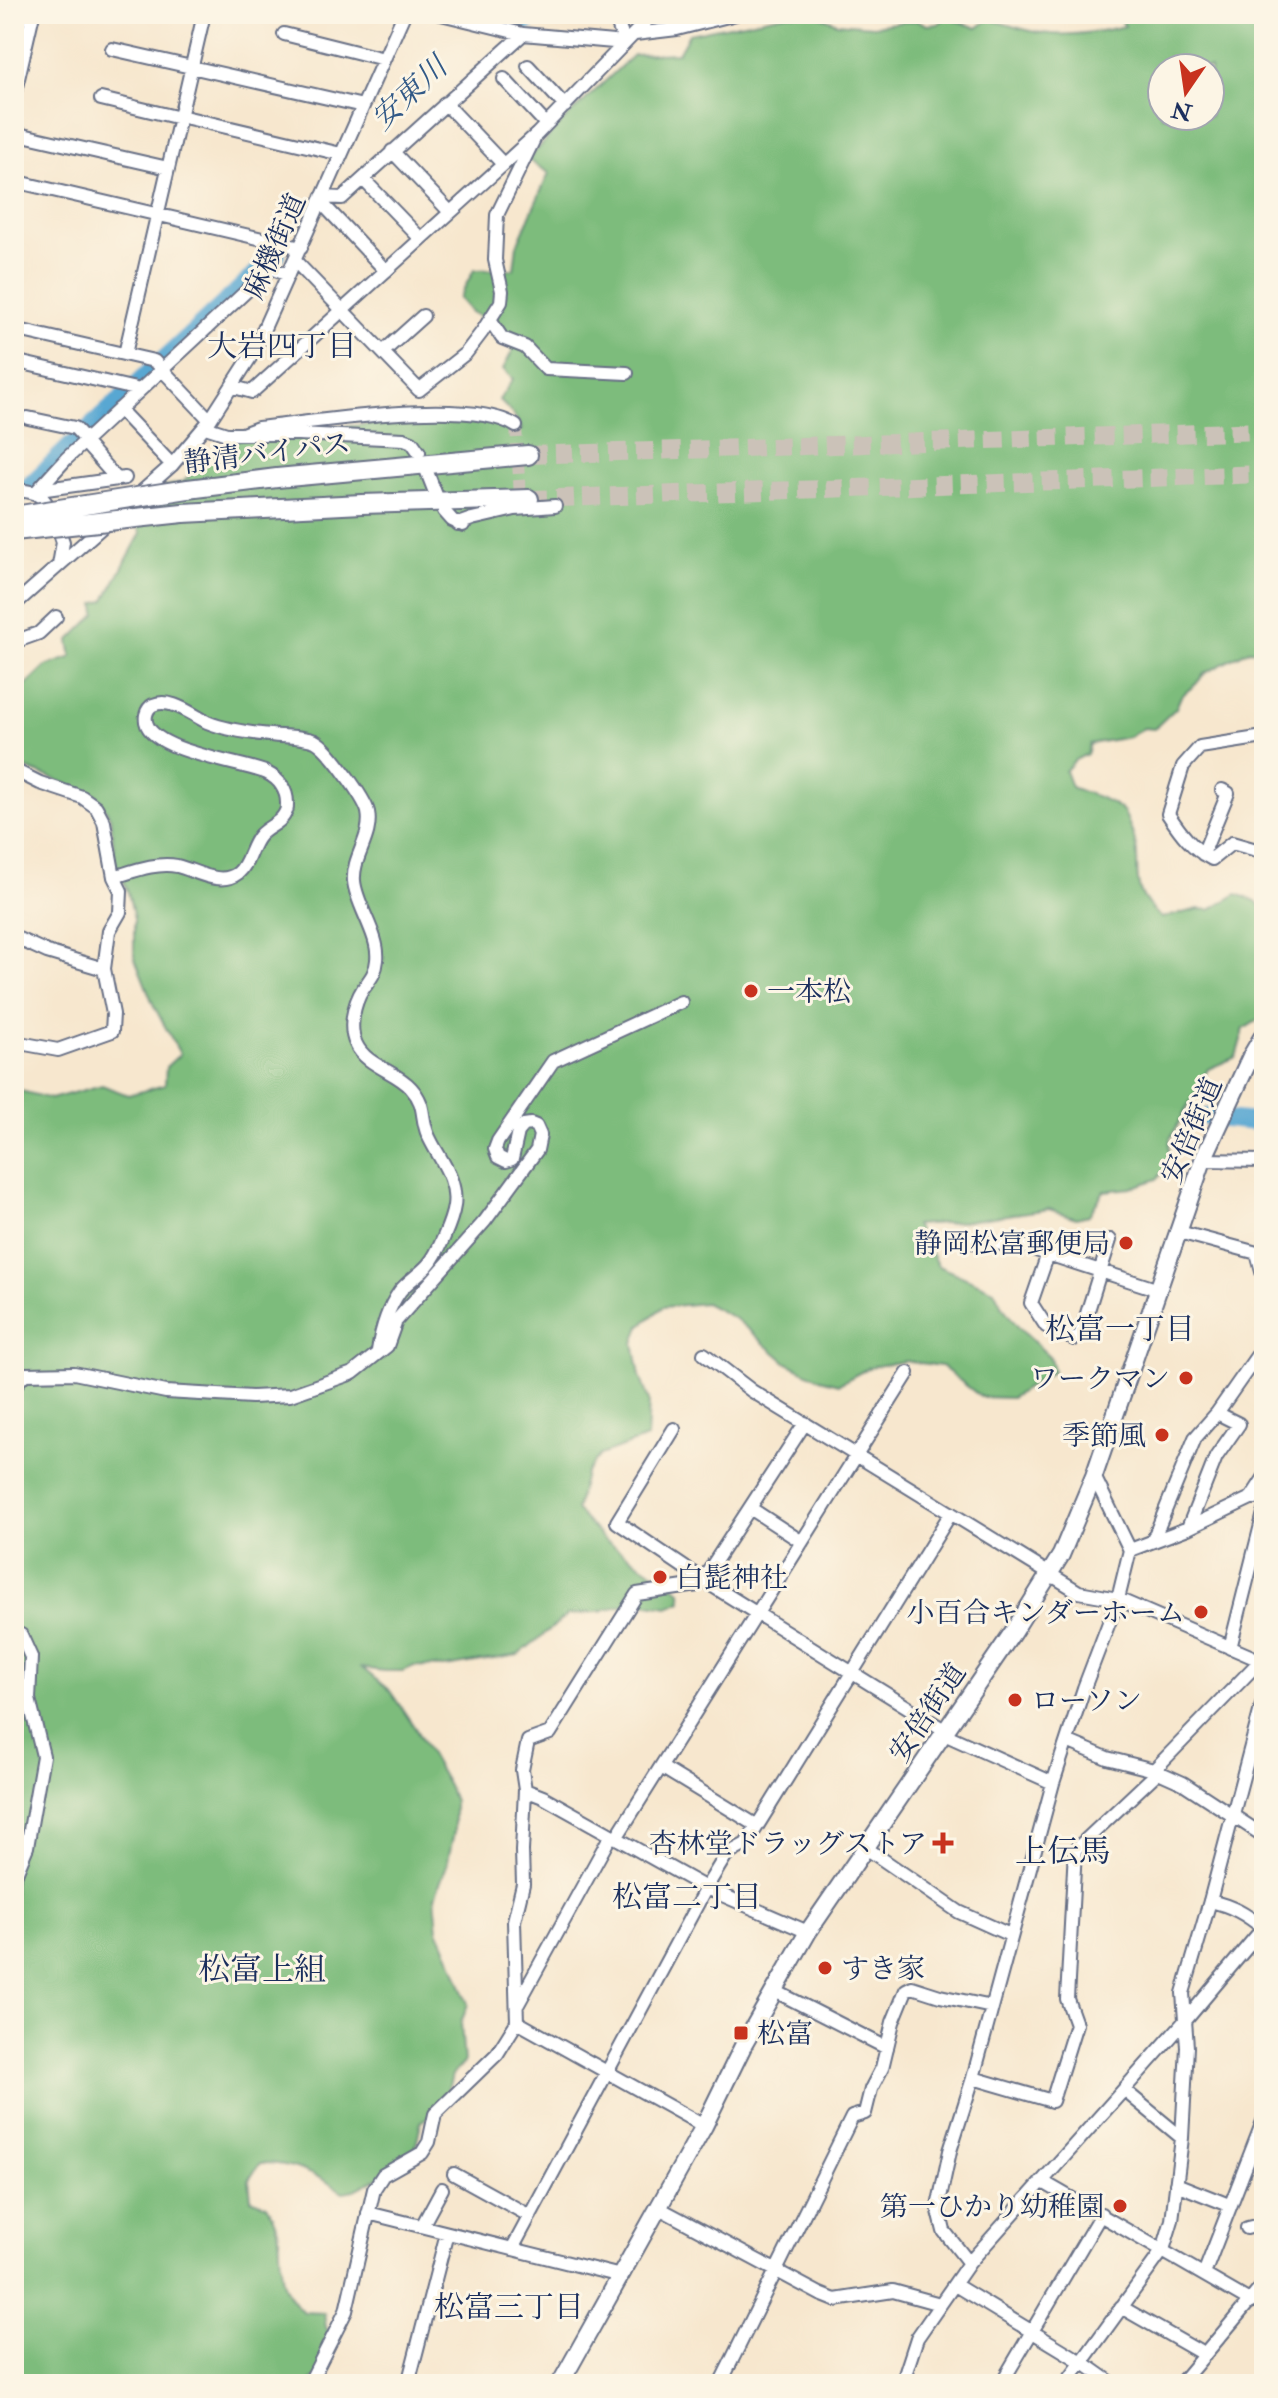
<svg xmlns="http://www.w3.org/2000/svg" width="1278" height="2398" font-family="'IM FELL Double Pica','Noto Serif JP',serif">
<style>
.forest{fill:#7dbc7c;stroke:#4c766d;stroke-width:2;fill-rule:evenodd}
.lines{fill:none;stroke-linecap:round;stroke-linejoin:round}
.river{stroke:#59a7d2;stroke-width:18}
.minor-tunnel{stroke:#cbc2b8;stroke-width:12;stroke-dasharray:12 6;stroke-linecap:butt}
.highway-tunnel{stroke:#cbc2b8;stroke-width:18;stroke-dasharray:18 9;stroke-linecap:butt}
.minor-casing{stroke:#686f85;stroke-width:16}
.major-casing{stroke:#686f85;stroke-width:20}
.highway-casing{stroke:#686f85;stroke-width:22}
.minor{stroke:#fff;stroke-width:12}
.major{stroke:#fff;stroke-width:16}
.highway{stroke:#fff;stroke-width:18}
.highway-bridge-casing{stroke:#686f85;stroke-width:22;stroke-linecap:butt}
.highway-bridge{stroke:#fff;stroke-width:18}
.poi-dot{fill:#c8321e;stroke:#fcf5e5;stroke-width:3}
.labels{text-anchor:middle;stroke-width:6;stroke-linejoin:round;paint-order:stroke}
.street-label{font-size:28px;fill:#1b2f5e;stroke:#fcf5e5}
.poi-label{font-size:28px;fill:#1b2f5e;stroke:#fcf5e5;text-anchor:end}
.water-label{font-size:30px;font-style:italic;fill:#315987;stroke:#fcf5e5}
.neighbourhood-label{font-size:30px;fill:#1b2f5e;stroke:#fcf5e5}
.quarter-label{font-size:32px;fill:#1b2f5e;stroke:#fcf5e5}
</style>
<rect width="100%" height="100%" fill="#fcf5e5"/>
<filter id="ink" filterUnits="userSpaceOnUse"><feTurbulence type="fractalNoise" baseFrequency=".0125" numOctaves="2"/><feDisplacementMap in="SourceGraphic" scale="16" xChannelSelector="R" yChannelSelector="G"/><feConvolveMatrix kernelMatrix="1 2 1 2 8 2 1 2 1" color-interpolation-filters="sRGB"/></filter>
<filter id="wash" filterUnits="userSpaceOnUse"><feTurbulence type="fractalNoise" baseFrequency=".006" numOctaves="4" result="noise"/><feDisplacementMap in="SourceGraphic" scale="32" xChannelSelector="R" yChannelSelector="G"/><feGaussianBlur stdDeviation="1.8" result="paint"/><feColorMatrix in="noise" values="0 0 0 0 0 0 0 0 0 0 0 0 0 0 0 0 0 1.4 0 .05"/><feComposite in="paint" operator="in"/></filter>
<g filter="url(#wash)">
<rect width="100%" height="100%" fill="#f7e7ce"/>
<path class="forest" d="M788 14H815L837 23 873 26 917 20 927 25 938 24 947 17 977 28 989 19C1003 23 1017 28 1031 31 1061 38 1096 33 1125 26L1116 14H1264V467C1253 479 1253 495 1264 508V651L1249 650 1205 673 1196 684 1181 696 1176 708 1154 729 1144 728 1129 737 1090 744 1087 754 1075 760 1065 771 1071 787C1086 794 1109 798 1122 811 1126 814 1128 822 1130 827 1148 866 1121 885 1162 918L1199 909 1210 910 1237 894 1256 901 1264 911V1014L1261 1018 1244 1029 1236 1057 1208 1069 1170 1139 1168 1166 1157 1179 1131 1188 1104 1191 1089 1215 1076 1218 1049 1209 959 1222 915 1225 938 1266 994 1290 1002 1306 1019 1328 1050 1357 1053 1371 1011 1398 981 1397 941 1366 906 1361 870 1367 839 1384 820 1379 787 1363 736 1319 705 1303 663 1307 640 1326 634 1343 640 1376 649 1401 647 1438 600 1455 585 1474 576 1510 603 1539 681 1591 682 1601 668 1607 635 1602 597 1612 568 1615 518 1655 445 1667 414 1666 403 1671H384L362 1668 390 1691 415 1728 448 1786 454 1801V1832L447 1865 435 1897 438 1930 452 1961 468 2004 461 2023 464 2063 452 2075 444 2104 421 2122 415 2150 406 2163 355 2190 343 2192C319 2175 290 2162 260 2163L249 2180 251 2199 267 2205C271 2212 276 2220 278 2229 284 2265 273 2283 303 2312L324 2313 326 2327 335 2346 327 2369 308 2384H14V1089L51 1099 102 1085 128 1095 165 1085 166 1067 180 1054 154 1006 134 956V919L128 892 116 865 110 817 97 795 14 764V691L21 690 46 666 72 657 69 641 96 614 95 604 105 600 141 533 123 497 183 482 215 450 259 431 481 418 512 429H522L513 414 499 400 513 379 503 369 513 350 495 325 471 312 459 298 474 270 514 269 517 245 549 173 528 160 559 125 633 55 678 53 689 34ZM1162 68H1210V116H1162Z"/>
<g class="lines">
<path class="river" d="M519 29 535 14
M162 361 277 254
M137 384 155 367
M85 432 129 392
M14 500 78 439
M1207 1117 1264 1123"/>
</g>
</g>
<g filter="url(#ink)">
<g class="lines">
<path class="minor-tunnel" d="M516 426 521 515"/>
<path class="highway-tunnel" d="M528 455 1264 431
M529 499 1264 474"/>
<defs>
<path id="minor" d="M441 14 523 34 625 43 614 14
M952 16 953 14
M284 34 384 59
M635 34 677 29 736 14
M112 49 363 106
M528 66 565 106
M504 79 546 124
M14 96 33 14
M101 99 180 118
M445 103 503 164
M180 116 341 154
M14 133 168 168
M392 151 450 212
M363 179 421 239
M14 181 301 248
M322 197 342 198 523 34
M320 201 386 271
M295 261 419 390 466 353 482 332 501 302 502 291 495 260 497 215 534 139
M490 320 502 338 525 347 546 369 627 373
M14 329 154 361 210 420
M383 352 423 316
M125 354 204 14
M14 361 140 390
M234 387 252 392 537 134 653 14
M119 409 172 465
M28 418 75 428 86 440
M205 427 227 434H298L404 439 412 442 419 452
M242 434 258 428C316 422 470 396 516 426
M84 442 117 479
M427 472 436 495
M14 490C32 491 41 492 50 509
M39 490 125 478
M36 492 66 459 269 270 273 269 288 275
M444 511 452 520 463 525
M56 522 63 542 59 565
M458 524 472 519 515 509 555 506
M14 605 172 465 210 420 253 353 404 14
M14 642 39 633 56 617
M1264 737 1200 747 1183 766 1168 814C1180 832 1192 849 1212 859L1232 843 1260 851 1264 861
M14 770 40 783 82 797 96 807 104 822 114 877 121 891 120 912 109 931 104 969 113 1014 112 1031 58 1050 14 1042
M1203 854 1228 793 1222 790
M114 877C134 871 156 862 177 866 195 870 220 887 238 873 249 864 250 846 260 835 267 827 279 824 284 815 287 810 287 809 287 803 287 790 279 779 267 773 244 762 139 751 146 715 147 711 149 707 153 705 171 697 192 715 207 722 226 730 250 733 270 735 284 737 302 736 315 741 328 747 365 799 368 812 373 837 352 857 354 881 356 905 380 936 377 960 376 973 370 979 363 989 354 1003 348 1028 356 1044 366 1066 396 1071 411 1088 427 1106 420 1116 428 1135 438 1158 458 1178 454 1206 452 1220 438 1254 428 1265 420 1274 408 1281 400 1291 388 1308 381 1331 378 1351
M14 937 47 952 104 969
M1203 1160 1264 1161
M1179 1232 1257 1253 1264 1279
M971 1242 1020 1245 1159 1290
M1048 1254 1031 1303 1046 1326 1074 1339 1080 1336 1110 1240
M704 1354 752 1391 1079 1592 1118 1599 1264 1662
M14 1386 25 1374 74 1373 166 1392 252 1397 290 1395 353 1373 387 1346 396 1321 485 1221 537 1150 540 1135 536 1126 531 1124 524 1125 518 1132 512 1159 506 1161 498 1157 495 1149 498 1141 553 1061 681 1002
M674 1429 617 1522 703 1580 946 1731
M1251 1498 1264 1478
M750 1508 802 1542
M1188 1528 1216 1457 1239 1424 1217 1413
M1153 1540 1195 1438 1217 1413 1259 1353H1264
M1130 1550 1188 1528 1251 1498H1264
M14 1632 21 1635 31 1657 29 1699 43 1756 27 1847 14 1878
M1230 1648 1264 1513
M944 1734 1053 1783
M1067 1741 1107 1758 1154 1770 1183 1783 1264 1836
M661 1767 756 1825
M1154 1770 1260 1661
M525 1790 543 1797 706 1888 808 1932
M616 1838 908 1373
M866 1848 959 1912 1010 1935
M1210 1901C1232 1906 1246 1914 1263 1928
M775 1991 887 2048
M518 2004 611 1835
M517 2022 704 2126
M973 2078 1052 2101 1076 2024 1067 1999 1075 1850 1158 1772
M1124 2090 1182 2138
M454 2174 530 2216
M1043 2182 1251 2302
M1176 2184 1229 2205
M657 2207 820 2294 835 2300 893 2291 940 2304
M368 2213 621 2276
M422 2226 442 2189
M1247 2228 1264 2224
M512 2249 706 1888 726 1855 746 1844 951 1513
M969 2263 944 2231 938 2207 950 2151 973 2078 1053 1783 1084 1688 1118 1599 1130 1550 1094 1476
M1204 2274 1264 2119
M955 2285 1082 2362 1113 2384
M1121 2307 1205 2355
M309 2384 346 2311 374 2189 383 2175 422 2153 429 2142 435 2114 497 2054 517 2022 514 1921 523 1884 522 1851 525 1790 522 1770 528 1741 550 1733 637 1594 698 1585 703 1580 805 1423
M408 2384 447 2233
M720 2384 852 2117 865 2113 871 2089 882 2068 893 2022 906 1990 912 1987 940 1996 992 2007
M902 2384 917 2338 969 2263 1185 2021 1264 1927
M1001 2384 1101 2214
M1066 2384 1163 2250 1172 2220 1182 2138 1187 2047 1183 1993 1210 1901 1264 1697
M1180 2384 1264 2284"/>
<path id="major" d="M560 2384 704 2126 744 2044 808 1932 1013 1632 1061 1555 1094 1476 1203 1160 1251 1056 1264 1034"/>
<path id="highway" d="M188 489 277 478 528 455
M183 513 362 504 529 499"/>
</defs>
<use href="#minor" class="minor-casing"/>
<use href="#major" class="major-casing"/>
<use href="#highway" class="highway-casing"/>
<use href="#minor" class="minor"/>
<use href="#major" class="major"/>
<use href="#highway" class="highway"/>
<defs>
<path id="highway-bridge" d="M14 516 188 489
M14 531 183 513"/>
</defs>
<use href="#highway-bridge" class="highway-bridge-casing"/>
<use href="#highway-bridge" class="highway-bridge"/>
</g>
</g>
<g class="poi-dot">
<circle cx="751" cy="991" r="8"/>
<circle cx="1126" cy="1243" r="8"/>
<circle cx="1186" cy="1378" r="8"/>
<circle cx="1162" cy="1435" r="8"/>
<circle cx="660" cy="1577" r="8"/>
<circle cx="1201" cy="1612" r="8"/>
<circle cx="1015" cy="1700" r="8"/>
<path d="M939 1831h8v8h8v8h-8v8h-8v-8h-8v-8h8z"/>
<circle cx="825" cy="1968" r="8"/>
<rect x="733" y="2025" width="16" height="16" rx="4"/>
<circle cx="1120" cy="2206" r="8"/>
</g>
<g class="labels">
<g class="street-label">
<text transform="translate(274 246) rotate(-66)" y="10">麻機街道</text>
<text transform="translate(267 452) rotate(-7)" y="10">静清バイパス</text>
<text transform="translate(1191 1130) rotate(-67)" y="10">安倍街道</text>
<text transform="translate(927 1712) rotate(-56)" y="10">安倍街道</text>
</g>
<g class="poi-label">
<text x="767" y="1001" text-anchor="start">一本松</text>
<text x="1110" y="1253">静岡松富郵便局</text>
<text x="1170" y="1388">ワークマン</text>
<text x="1146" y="1445">季節風</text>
<text x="676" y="1587" text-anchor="start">白髭神社</text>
<text x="1185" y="1622">小百合キンダーホーム</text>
<text x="1031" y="1710" text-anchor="start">ローソン</text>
<text x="927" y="1853">杏林堂ドラッグストア</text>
<text x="841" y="1978" text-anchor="start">すき家</text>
<text x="757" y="2043" text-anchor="start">松富</text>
<text x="1104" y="2216">第一ひかり幼稚園</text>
</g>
<g class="water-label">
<text transform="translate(409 93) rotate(-43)" y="10">安東川</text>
</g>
<g class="neighbourhood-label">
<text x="282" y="356">大岩四丁目</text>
<text x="1120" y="1339">松富一丁目</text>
<text x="687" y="1907">松富二丁目</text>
<text x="509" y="2317">松富三丁目</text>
</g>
<g class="quarter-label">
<text x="1063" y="1862">上伝馬</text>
<text x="262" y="1980">松富上組</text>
</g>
</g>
<rect width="1278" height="2398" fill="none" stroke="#fcf5e5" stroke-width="48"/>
<g transform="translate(1186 92) rotate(193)"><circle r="38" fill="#fcf5e5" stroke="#a2a6af" stroke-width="2"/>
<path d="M0-6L14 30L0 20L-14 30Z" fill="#c8321e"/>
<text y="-12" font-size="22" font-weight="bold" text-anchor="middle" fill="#1b2f5e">N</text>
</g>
</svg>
